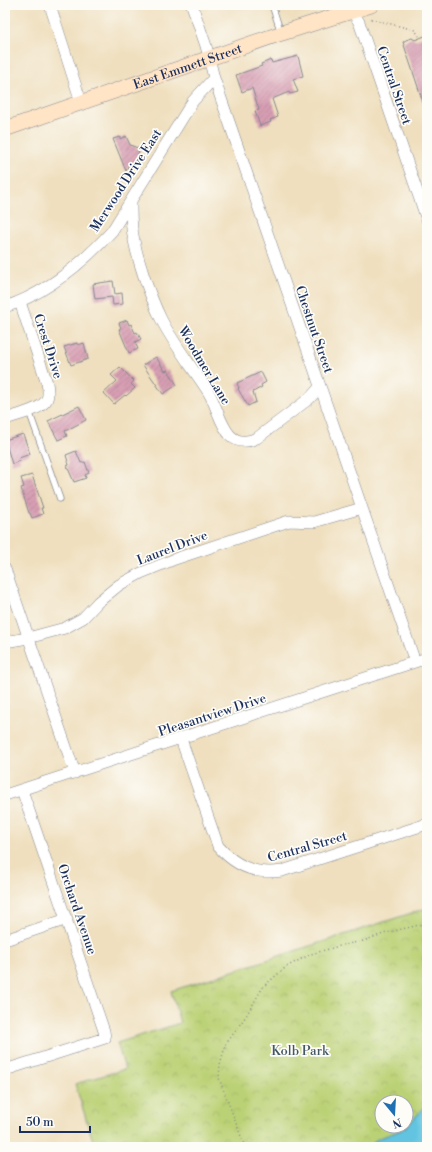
<svg xmlns="http://www.w3.org/2000/svg" width="432" height="1152" font-family="'Libre Bodoni',serif">
<style>
.park{fill:url(#park-crowns);stroke:#6b806a;fill-rule:evenodd}
.water{fill:#62c4e0;stroke:#3e7a9f}
.building{fill:url(#building-hatch)}
.lines{fill:none;stroke-linecap:round;stroke-linejoin:round}
.lane-casing{stroke:#85878e;stroke-width:7}
.street-casing{stroke:#85878e;stroke-width:12}
.secondary-casing{stroke:#85878e;stroke-width:16}
.path{stroke:#85878e;stroke-width:1.5;stroke-dasharray:1 3;stroke-linecap:butt}
.lane{stroke:#fff;stroke-width:5.5}
.street{stroke:#fff;stroke-width:11}
.secondary{stroke:#ffe4c6;stroke-width:15}
.labels{text-anchor:middle;stroke-width:3.5;stroke-linejoin:round;paint-order:stroke}
.street-label{font-size:13px;fill:#1b2f5e;stroke:#fdfcf7}
.park-label{font-size:13px;fill:#435864;stroke:#fdfcf7}
</style>
<defs>
<pattern id="park-crowns" width="20" height="18" patternUnits="userSpaceOnUse"><rect width="20" height="18" fill="#bbd175"/><path d="M2 6a3 3 0 1 1 6 0M12 15a3 3 0 1 1 6 0" fill="none" stroke="#a0b468"/></pattern>
<pattern id="building-hatch" width="6" height="6" patternUnits="userSpaceOnUse"><rect width="6" height="6" fill="#d89fb3"/><path d="M-1 1l2-2M0 6l6-6M5 7l2-2" fill="none" stroke="#ae8295"/></pattern>
</defs>
<rect width="100%" height="100%" fill="#fdfcf7"/>
<filter id="ink" filterUnits="userSpaceOnUse"><feTurbulence type="fractalNoise" baseFrequency=".025" numOctaves="2"/><feDisplacementMap in="SourceGraphic" scale="8" xChannelSelector="R" yChannelSelector="G"/><feConvolveMatrix kernelMatrix="1 2 1 2 8 2 1 2 1" color-interpolation-filters="sRGB"/></filter>
<filter id="wash" filterUnits="userSpaceOnUse"><feTurbulence type="fractalNoise" baseFrequency=".012" numOctaves="4" result="noise"/><feDisplacementMap in="SourceGraphic" scale="16" xChannelSelector="R" yChannelSelector="G"/><feGaussianBlur stdDeviation="0.9" result="paint"/><feColorMatrix in="noise" values="0 0 0 0 0 0 0 0 0 0 0 0 0 0 0 0 0 1.4 0 .05"/><feComposite in="paint" operator="in"/></filter>
<g filter="url(#wash)">
<rect width="100%" height="100%" fill="#efdfbe"/>
<path class="park" d="M427 908V1147H95L75 1084 125 1069 117 1043 180 1023 171 991ZM382 1102H406V1126H382Z"/>
<path class="water" d="M427 1106V1147H372L374 1141C382 1136 392 1134 401 1130 412 1124 417 1112 427 1106Z"/>
<g id="blocks">
<path class="building" d="M427 35V110L426 111 403 42 406 40 412 38 415 40Z
M298 56 303 76 293 79 298 92 290 94 289 92 272 99 278 117 270 120 271 122 260 126 255 111 259 110 252 88 242 92 236 75 262 66 261 64 271 60 272 63Z
M126 136 130 145 140 149 134 163 132 162 131 165 129 164 126 171 113 139 120 137V139Z
M113 281 115 294 122 293 123 304 113 305 112 297 95 299 93 284Z
M127 320 129 325 131 324 135 333 137 332 141 339 135 342 138 349 129 353 119 329 121 328 119 323Z
M77 343 78 345 84 343 88 359 71 365 64 347Z
M156 357 165 371 168 370 177 385 163 394 143 365Z
M120 367 134 381 131 384 135 388 126 396 125 395 114 404 104 393 117 381 111 375Z
M261 372 266 382 261 385 262 387 253 392 256 402 248 406 238 389 239 388 237 383Z
M79 406 86 420 65 431 67 436 58 440 48 421Z
M23 434 30 454 19 458 20 461 12 464 5 440Z
M76 451 81 463 85 462 89 473 85 475 86 478 74 482 67 466 69 465 66 455Z
M32 475 43 508H41L43 514 32 518 30 513H29L21 488 24 487 21 478Z"/>
</g>
</g>
<g filter="url(#ink)">
<use href="#blocks" fill-opacity="0" stroke="#85878e" stroke-width="1"/>
<g class="lines">
<defs>
<path id="lane" d="M272 5 281 33
M29 411 60 499"/>
<path id="street" d="M50 5 81 102
M192 5 206 46 214 78 415 662
M350 6 352 11 359 22 427 220
M131 202C131 211 131 220 132 229 136 257 149 294 161 319 174 345 194 369 209 393 221 413 224 453 257 438L310 398 320 387
M5 307C47 293 82 264 112 231L193 101 214 78
M5 419C16 415 42 410 47 399 49 394 48 388 47 383L20 302
M5 569 75 773
M5 642 28 638 65 628 83 618 98 602 119 585 141 573 175 559 289 521 314 522 362 508
M181 739 218 846C235 866 255 875 282 871L427 824
M5 795 427 658
M5 940 67 919
M5 1070 105 1038 104 1031 22 790"/>
<g id="secondary">
<path id="s1" d="M5 129 282 33 371 5"/>
</g>
</defs>
<use href="#lane" class="lane-casing"/>
<use href="#street" class="street-casing"/>
<use href="#secondary" class="secondary-casing"/>
<path class="path" d="M371 19 415 30 419 36
M245 1147 219 1078 220 1064 226 1044 246 1016 263 987 286 967 311 954 343 945 363 941 386 933 427 923"/>
<use href="#lane" class="lane"/>
<use href="#street" class="street"/>
<use href="#secondary" class="secondary"/>
</g>
</g>
<g class="labels">
<g class="street-label">
<text dy="5" stroke="none"><textPath href="#s1" startOffset="193">East Emmett Street</textPath></text>
<text transform="translate(395 85) rotate(71)" y="5">Central Street</text>
<text transform="translate(125 180) rotate(-57)" y="5">Merwood Drive East</text>
<text transform="translate(315 329) rotate(71)" y="5">Chestnut Street</text>
<text transform="translate(49 346) rotate(72)" y="5">Crest Drive</text>
<text transform="translate(205 365) rotate(59)" y="5">Woodmer Lane</text>
<text transform="translate(172 547) rotate(-21)" y="5">Laurel Drive</text>
<text transform="translate(212 714) rotate(-18)" y="5">Pleasantview Drive</text>
<text transform="translate(307 846) rotate(-16)" y="5">Central Street</text>
<text transform="translate(78 909) rotate(71)" y="5">Orchard Avenue</text>
</g>
<g class="park-label">
<text x="300" y="1055">Kolb Park</text>
</g>
</g>
<rect width="432" height="1152" fill="none" stroke="#fdfcf7" stroke-width="20"/>
<g transform="translate(394 1114) rotate(162)"><circle r="19" fill="#fdfcf7" stroke="#a3aaba"/>
<path d="M0-3L7 15L0 10L-7 15Z" fill="#1f6fb2"/>
<text y="-6" font-size="11" font-weight="bold" text-anchor="middle" fill="#1b2f5e">N</text>
</g>
<path d="M20 1126v6h70v-6" fill="none" stroke="#1b2f5e" stroke-width="2"/>
<text x="26" y="1126" font-size="12" fill="#1b2f5e" stroke="#fdfcf7" stroke-width="3" paint-order="stroke">50 m</text>
</svg>
